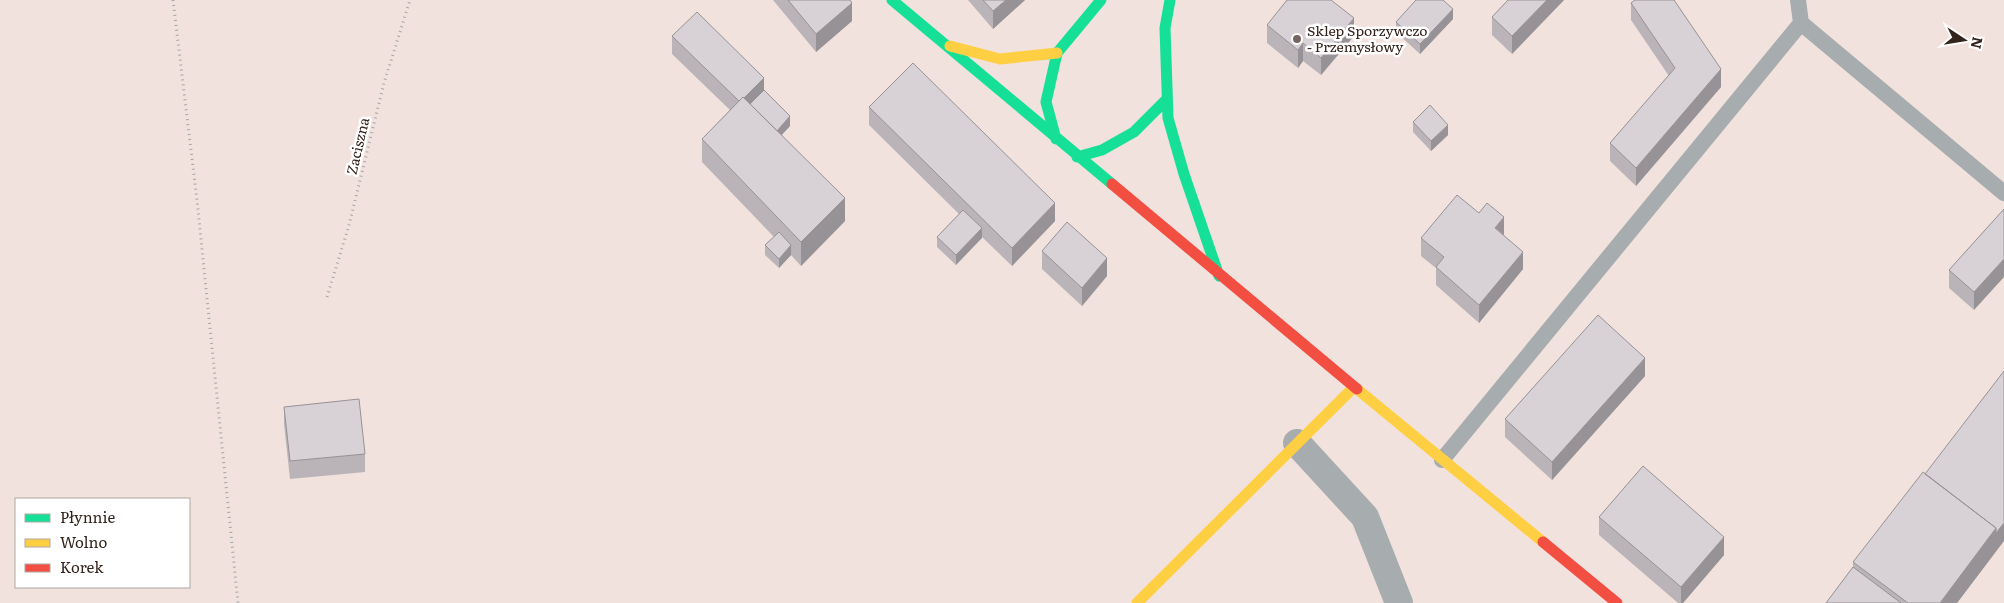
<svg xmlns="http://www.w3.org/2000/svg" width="2004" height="603" font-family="Literata,serif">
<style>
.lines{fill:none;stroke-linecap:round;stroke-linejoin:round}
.path{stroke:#a5a6a7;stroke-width:3;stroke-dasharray:1 4;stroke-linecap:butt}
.lane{stroke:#a7acae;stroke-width:16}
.street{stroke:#a7acae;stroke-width:28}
.fast{stroke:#16e098;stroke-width:11}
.slow{stroke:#ffcf43;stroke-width:11}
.jam{stroke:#f24e42;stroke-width:11}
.wall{fill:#bab4b8}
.shaded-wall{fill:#979296}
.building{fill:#d8d1d6;stroke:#979296}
.poi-dot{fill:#756560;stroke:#fff;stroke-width:2}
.labels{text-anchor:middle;stroke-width:5;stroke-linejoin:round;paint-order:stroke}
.poi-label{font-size:14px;fill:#32221c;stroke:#fff;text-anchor:start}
.street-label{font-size:14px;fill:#32221c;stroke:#fff}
</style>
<rect width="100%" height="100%" fill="#f1e2dd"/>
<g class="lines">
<path class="path" d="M173 0 197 200 238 603
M327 297 349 225 384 83 410 0"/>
<path class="lane" d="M1798 0 1801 23
M1442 460 1801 23 2004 193"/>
<path class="street" d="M1297 443 1365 517 1399 603"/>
<path class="fast" d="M892 0 1112 184
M1170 0 1165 28 1168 118 1184 174 1219 276
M1056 139 1046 102 1057 53 1101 0
M1077 157 1102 150 1134 132 1167 99"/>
<path class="slow" d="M950 46 1000 59 1057 53
M1357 389 1543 542
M1137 603 1354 387"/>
<path class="jam" d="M1112 184 1357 389
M1543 542 1617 603"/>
</g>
<path class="wall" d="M773 0H850L852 21 816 52Z
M968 0H1025L993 29Z
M1508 0H1564L1512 54 1492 35V17Z
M1631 3 1721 87 1636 186 1610 161V143L1669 76 1631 20Z
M1453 19 1420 54 1396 32V22Z
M1267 25 1354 36 1321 75 1303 61 1298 68 1267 43Z
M672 36 764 90 790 126 782 135 845 221 801 266 791 255 779 268 765 255V245L774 237 702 162V139L730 110 672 54Z
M869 107 1055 221 1012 266 982 237 956 265 937 247V237L959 214 869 125Z
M1413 122 1448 135 1431 151 1413 132Z
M2004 209 1974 310 1949 288V270Z
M1504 235 1523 269 1479 323 1436 285V268L1421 256V238Z
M1042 251 1107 276 1082 306 1042 269Z
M1645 376 1552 480 1505 437V419Z
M284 407 365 454V472L290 479 284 424Z
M1599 517 1724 555 1683 603H1678L1599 535Z
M1996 551 1957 603H1826L1853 567V562Z"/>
<path class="shaded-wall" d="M1006 0H1025L993 29V11Z
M1547 0H1564L1512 54V36Z
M852 3V21L816 52V34Z
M1453 9V19L1420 54V44Z
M1354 18V36L1321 75V58Z
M1303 43V61L1298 68V50Z
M1721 69V87L1636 186V168Z
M764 78V96L743 111 740 102Z
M790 116V126L770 147V137Z
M1448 125V135L1431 151V141Z
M845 198V221L801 266V242Z
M1055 203V221L1012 266V248Z
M1504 217V235L1495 228Z
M982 228V238L956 265V255Z
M791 245V255L779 268V259Z
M1523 252V269L1479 323V305Z
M1107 258V276L1082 306V288Z
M2004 259V277L1974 310V292Z
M1645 358V376L1552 480V462Z
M2004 523V541L1957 603H1940L1996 528Z
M1724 537V555L1683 603H1681V587Z"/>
<path class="building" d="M788 0H850L852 3 816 34Z
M983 0H1006L993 11Z
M1287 0H1331L1354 18 1321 58 1303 43 1298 50 1267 25Z
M1416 0H1443L1453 9 1420 44 1396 22Z
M1508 0H1547L1512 36 1492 17Z
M1635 0H1674L1721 69 1636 168 1610 143 1675 68 1631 3Z
M697 12 764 78 744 98 743 97 739 101 672 36Z
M913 63 1055 203 1012 248 869 107Z
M764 90 790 116 777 131 750 104Z
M743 97 845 198 801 242 702 139Z
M1430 105 1448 125 1431 141 1413 122Z
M1457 195 1479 213 1487 203 1504 217 1495 228 1523 252 1479 305 1436 267 1444 257 1421 238Z
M2004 209V259L1974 292 1949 270Z
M963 210 982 228 956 255 937 237Z
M1067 222 1107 258 1082 288 1042 251Z
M779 232 791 245 779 259 765 245Z
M1598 315 1645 358 1552 462 1505 419Z
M2004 371V523L1996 533V528L1925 474Z
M359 399 365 454 290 461 284 407Z
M1643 466 1724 537 1681 587 1599 517Z
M1923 472 1996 528 1940 603H1908L1853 562Z
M1853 567 1901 603H1826Z"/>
<circle class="poi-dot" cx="1297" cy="39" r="5"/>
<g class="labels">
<g class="poi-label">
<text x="1307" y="36">Sklep Sporzywczo<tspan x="1307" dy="16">- Przemysłowy</tspan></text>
</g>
<g class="street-label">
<text transform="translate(358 146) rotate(-77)" y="5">Zaciszna</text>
</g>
</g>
<rect x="15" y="498" width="175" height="90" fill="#ffffff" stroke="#ada7a4"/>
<rect x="25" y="514" width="25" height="8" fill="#16e098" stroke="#ada7a4"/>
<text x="60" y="523" font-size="15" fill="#32221c">Płynnie</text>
<rect x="25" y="539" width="25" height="8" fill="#ffcf43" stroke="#ada7a4"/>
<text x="60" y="548" font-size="15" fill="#32221c">Wolno</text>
<rect x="25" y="564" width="25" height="8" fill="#f24e42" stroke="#ada7a4"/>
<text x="60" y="573" font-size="15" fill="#32221c">Korek</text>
<g transform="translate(1964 40) rotate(102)" stroke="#ffffff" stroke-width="4" paint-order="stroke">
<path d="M0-4L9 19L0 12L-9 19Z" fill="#32221c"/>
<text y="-8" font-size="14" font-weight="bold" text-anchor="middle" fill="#32221c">N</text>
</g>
</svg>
